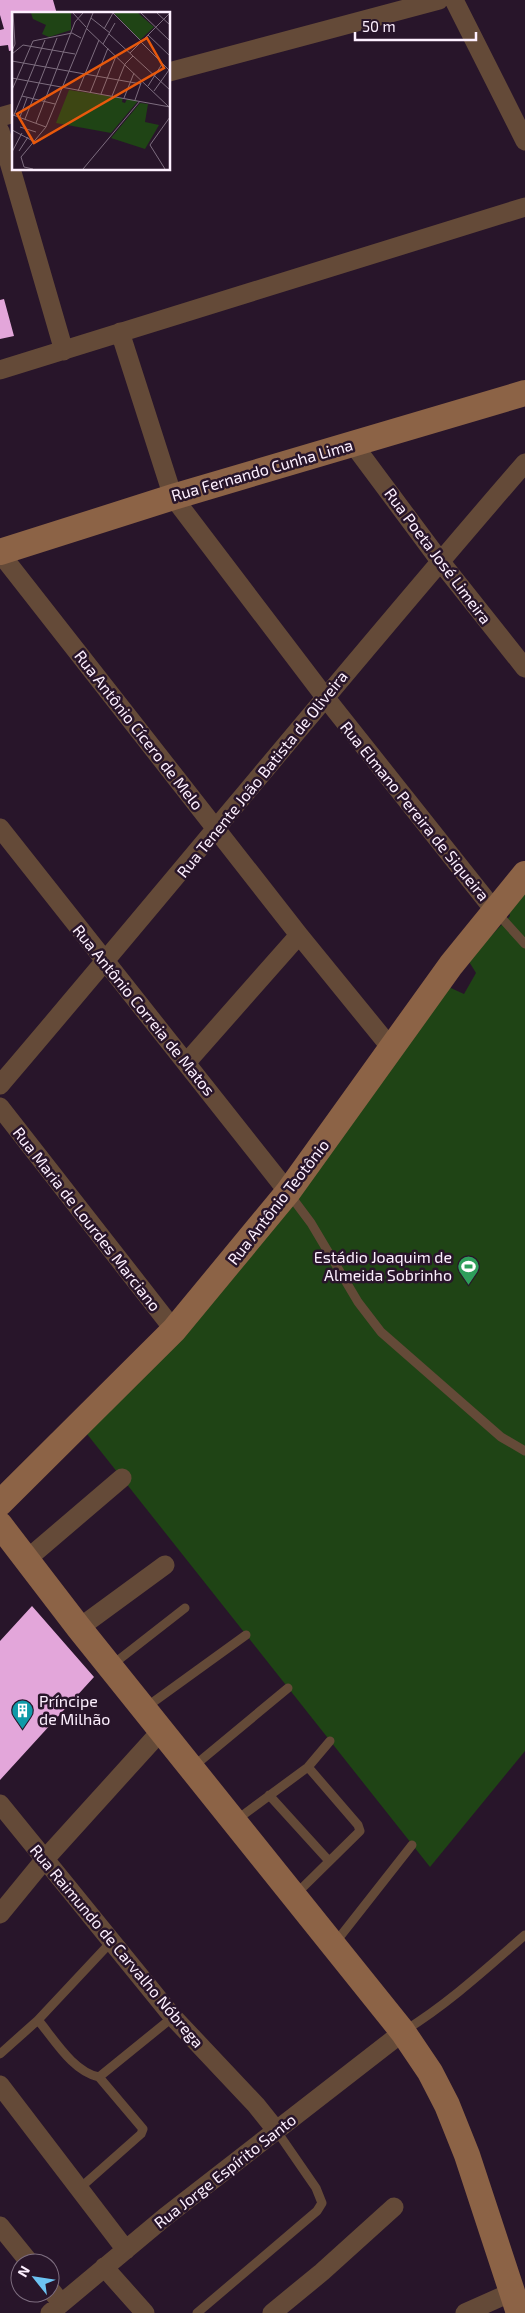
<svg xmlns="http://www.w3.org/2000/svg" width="525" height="2313" font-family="'Exo 2',sans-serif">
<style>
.green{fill:#1f4415}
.building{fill:#e3a6da}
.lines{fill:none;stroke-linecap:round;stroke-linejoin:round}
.lane{stroke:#644a38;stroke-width:9}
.street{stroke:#644a38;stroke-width:19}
.secondary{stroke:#8c6346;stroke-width:26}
.labels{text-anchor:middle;stroke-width:5;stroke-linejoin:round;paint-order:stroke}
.street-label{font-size:16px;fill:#fdf0ff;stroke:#28152a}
.poi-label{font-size:16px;fill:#fdf0ff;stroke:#28152a;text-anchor:end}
.inset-road{fill:none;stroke:#7d6d7f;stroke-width:1}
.view{fill:#e8590c;fill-opacity:0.15;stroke:#e8590c;stroke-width:2.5}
.inset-edge{fill:none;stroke:#fdf0ff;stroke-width:2.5}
</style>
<rect width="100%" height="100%" fill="#28152a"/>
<path class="green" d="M525 881V1751L430 1867 87 1434 442 984 464 994 476 973 468 960 510 916 507 903Z"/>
<path class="building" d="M0 0H53L57 14H14V50L9 51 8 45 0 46V30L4 29 0 15Z
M4 299 14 336 0 339V300Z
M32 1606 94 1677 0 1780V1641Z"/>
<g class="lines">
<path class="lane" d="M497 913 525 944
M290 1195 311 1223 358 1302 381 1332 501 1437 525 1451
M112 1665 185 1608
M145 1708 246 1635
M194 1766 288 1688
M269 1795 329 1861
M235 1821 308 1767 330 1741
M296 1894 360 1831 358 1825 308 1767
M335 1943 412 1845
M38 2020C54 2039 73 2072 99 2077L143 2129 141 2134 80 2188
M404 2031C448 2004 487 1968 525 1935
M0 2054 38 2020 112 1941
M99 2077 173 2017
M197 2313 317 2211 322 2203 316 2188 276 2130"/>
<path class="street" d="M454 0 525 141
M169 72 439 0
M0 117 14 113
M0 131 64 351
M120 332 173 497 325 697 494 910
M0 370 525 207
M353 444 440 561 525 668
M0 553 299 935 391 1048
M0 828 288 1192
M186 1063 299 935
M0 1085C176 879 347 668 525 463
M0 1107 174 1330
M26 1560 122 1478
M79 1628 165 1565
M0 1804 173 2017 256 2105 276 2130
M0 1914 45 1859 161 1731
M0 2085 126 2250
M0 2226 30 2263
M104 2267 145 2313
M50 2289 61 2303
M50 2313 165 2217 403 2032
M272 2313 322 2272 394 2207
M465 2313 512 2292"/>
<path class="secondary" d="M0 552 173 497 525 393
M0 1503 174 1330 288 1192 451 965 525 874
M0 1525 79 1628 403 2032 430 2072 447 2105 467 2155 519 2313"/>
</g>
<defs>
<symbol id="stadium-pin" viewBox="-11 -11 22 30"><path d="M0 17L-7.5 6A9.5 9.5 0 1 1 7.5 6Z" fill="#2e9e5b" stroke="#28152a"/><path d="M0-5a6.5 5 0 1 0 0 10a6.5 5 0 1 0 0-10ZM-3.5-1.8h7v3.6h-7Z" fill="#fff"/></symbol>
<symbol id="building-pin" viewBox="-11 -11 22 30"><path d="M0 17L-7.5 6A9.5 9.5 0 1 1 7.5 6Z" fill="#0f9aa8" stroke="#28152a"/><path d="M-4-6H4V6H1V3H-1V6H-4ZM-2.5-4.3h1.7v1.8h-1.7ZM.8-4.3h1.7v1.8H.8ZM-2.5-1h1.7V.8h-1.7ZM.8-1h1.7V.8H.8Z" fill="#fff"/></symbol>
</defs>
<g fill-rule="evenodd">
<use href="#stadium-pin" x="456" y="1254" width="25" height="34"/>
<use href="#building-pin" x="10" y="1698" width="25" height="34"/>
</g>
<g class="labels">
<g class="street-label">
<text transform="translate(262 470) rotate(-16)" y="6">Rua Fernando Cunha Lima</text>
<text transform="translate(438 556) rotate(53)" y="6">Rua Poeta José Limeira</text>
<text transform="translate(139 730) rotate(52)" y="6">Rua Antônio Cícero de Melo</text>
<text transform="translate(262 774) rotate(-51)" y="6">Rua Tenente João Batista de Oliveira</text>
<text transform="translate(415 811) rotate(51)" y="6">Rua Elmano Pereira de Siqueira</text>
<text transform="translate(144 1010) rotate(51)" y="6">Rua Antônio Correia de Matos</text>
<text transform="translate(278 1202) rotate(-52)" y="6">Rua Antônio Teotônio</text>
<text transform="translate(87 1219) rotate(52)" y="6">Rua Maria de Lourdes Marciano</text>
<text transform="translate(117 1946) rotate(50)" y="6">Rua Raimundo de Carvalho Nóbrega</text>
<text transform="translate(225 2171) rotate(-38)" y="6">Rua Jorge Espírito Santo</text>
</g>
<g class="poi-label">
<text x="452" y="1263">Estádio Joaquim de<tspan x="452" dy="18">Almeida Sobrinho</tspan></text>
<text x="39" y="1707" text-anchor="start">Príncipe<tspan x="39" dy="18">de Milhão</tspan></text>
</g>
</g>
<g transform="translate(12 12)">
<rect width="158" height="158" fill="#28152a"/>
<path d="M19 1H59V18L37 25 30 22 34 13 21 7ZM102 1H126L142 15 128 28ZM57 78 111 86 110 90 113 91 115 87 126 89 99 121 44 111ZM128 91 136 92 133 110 147 113 133 137 99 126Z" fill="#1f4415"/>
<path class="inset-road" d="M61 1 74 15M101 1 129 29M129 1 158 29M145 1 158 13M79 6 98 21M74 16 157 95M92 17 101 1M97 22 158 78M136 23 158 44M129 30 158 59M91 32 103 11M0 39 3 32 1 1M118 41 158 1M0 42 11 33 63 42M0 49 129 72M0 66 158 95M136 74 150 52M0 78 21 29 60 21 69 26M66 79 87 28M142 79 157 58M78 81 96 36M89 82 104 44M10 84 43 92M100 84 113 52 121 44M112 86 122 61M123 88 129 71M1 103 34 115M2 103 33 28M8 105 15 86M13 107 45 26M24 111 63 10 71 1M8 115 24 120M0 118 23 130M7 139 16 125M0 140 10 121M21 157 12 155 9 145 34 115 81 1M71 157 128 89M153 157 138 133 158 105"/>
<path class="view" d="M135 26 152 56 22 131 5 102Z"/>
<rect width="158" height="158" class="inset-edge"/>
</g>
<g transform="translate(35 2278) rotate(300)"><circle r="24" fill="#28152a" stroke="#7d6d7f"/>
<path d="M0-4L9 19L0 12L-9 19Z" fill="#6cc3f2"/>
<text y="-8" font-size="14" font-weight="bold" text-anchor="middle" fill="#fdf0ff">N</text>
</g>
<path d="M355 32v8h121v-8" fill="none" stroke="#fdf0ff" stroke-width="2.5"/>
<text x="362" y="32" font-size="15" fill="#fdf0ff" stroke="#28152a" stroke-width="4" paint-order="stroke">50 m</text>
</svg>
